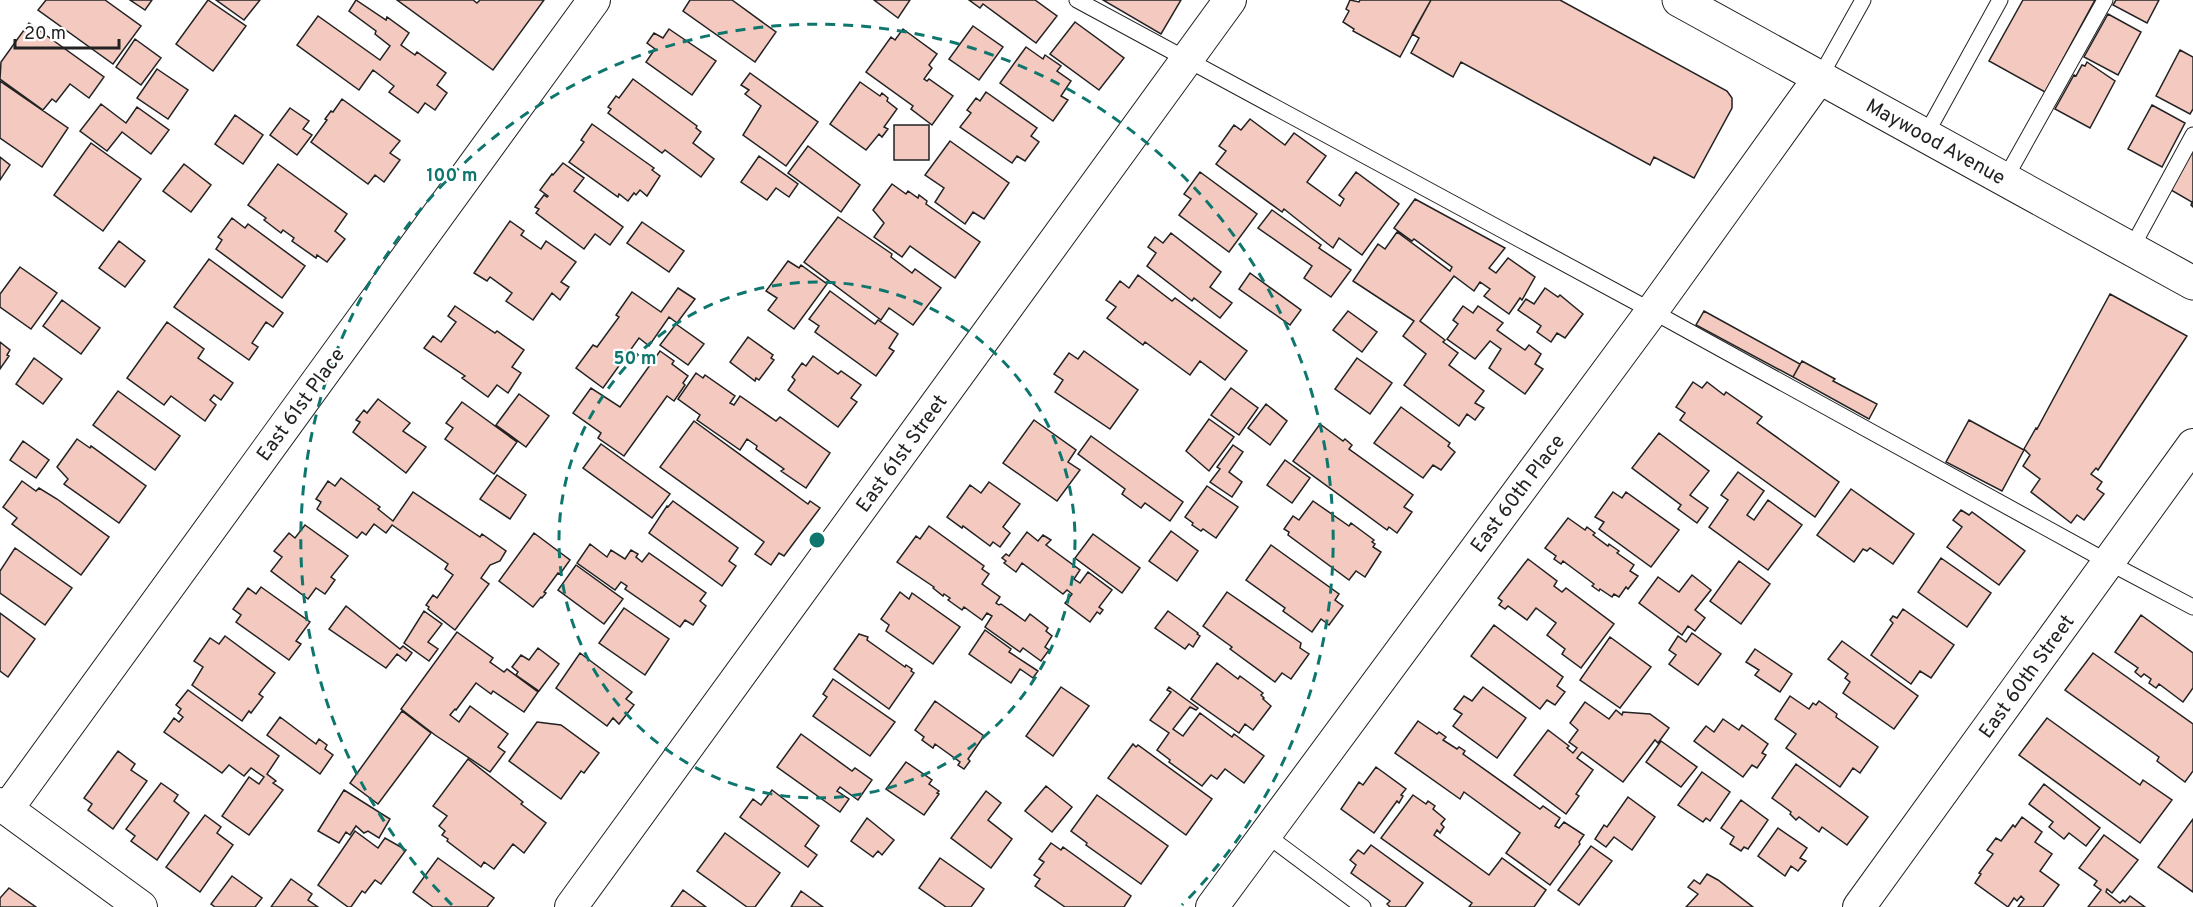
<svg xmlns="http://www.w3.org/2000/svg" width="2193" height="907" font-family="Overpass,sans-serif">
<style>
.building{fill:#f3c9c0;stroke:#222;stroke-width:1.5}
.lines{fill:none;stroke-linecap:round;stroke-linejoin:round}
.service-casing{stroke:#222;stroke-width:17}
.minor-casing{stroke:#222;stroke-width:34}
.tertiary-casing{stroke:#222;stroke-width:35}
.service{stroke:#fff;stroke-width:15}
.minor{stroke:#fff;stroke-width:32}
.tertiary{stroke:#fff;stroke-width:33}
.ring{fill:none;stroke:#0f766e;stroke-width:3;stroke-dasharray:10 8}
.labels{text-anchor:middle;stroke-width:4.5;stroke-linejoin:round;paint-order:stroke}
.street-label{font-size:20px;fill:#222;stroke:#fff}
.centre{fill:#0f766e;stroke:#fff;stroke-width:3}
.ring-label{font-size:18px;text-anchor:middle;font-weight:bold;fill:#0f766e;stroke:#fff;stroke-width:4.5;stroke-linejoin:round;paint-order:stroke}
</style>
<rect width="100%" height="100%" fill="#fff"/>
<path class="building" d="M46 0H105L141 26 113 64 38 10Z
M130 0H152L145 10Z
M208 0 246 26 213 71 176 44Z
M216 0H260L244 20Z
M356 0 386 20 387 17 409 33 401 45 415 55 417 52 446 73 437 85 447 93 435 110 425 103 418 113 389 92 394 86 373 70 359 90 297 45 318 16 380 60 390 46 375 34 376 31 349 11Z
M397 0H473L477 3 480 0H544L493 70Z
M690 0H732L776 32 755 62 683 11Z
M874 0H910L898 18Z
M969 0H1035L1057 16 1036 43 983 4 980 8Z
M1103 0H1181L1161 34Z
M1350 0 1359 2 1360 0H1431L1400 57 1353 31 1354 29 1343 22 1349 11 1346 9Z
M1431 0H1560L1727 91 1732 98V108L1694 178 1654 157 1650 165 1461 62 1453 77 1411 53 1419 38 1412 34Z
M2023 0H2095L2045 92 1989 61Z
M2116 0H2159L2147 23 2113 5Z
M2108 14 2141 32 2118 75 2084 57Z
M1075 22 1124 58 1099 90 1050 54Z
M29 23 104 77 89 98 70 84 56 102 52 99 43 110 0 79 1 62Z
M973 26 1003 47 979 80 949 59Z
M669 29 716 61 692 95 646 62 655 49 647 43 654 33 663 38Z
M903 29 937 54 929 65 932 68 924 79 927 81 929 79 953 96 932 125 911 109 913 106 866 72 891 37 895 40Z
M135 39 161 58 141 85 116 67Z
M1026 47 1043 59 1045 55 1061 66 1057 71 1071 81 1061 96 1068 100 1053 121 1000 83Z
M2180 50 2193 57V109L2190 114 2156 96Z
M2087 62 2115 81 2090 128 2055 109 2074 75 2076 76 2082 65 2085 66Z
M157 69 188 90 168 119 137 98Z
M750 73 818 122 786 166 743 135 761 106 745 94 749 90 741 85Z
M633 79 697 126 696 128 701 132 693 143 714 159 701 177 665 150 662 153 608 113 611 109 608 107 616 96 619 98Z
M0 81 68 128 42 167 0 138Z
M860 82 880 96 882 93 888 98 887 101 897 109 884 127 888 129 882 137 879 134 866 150 830 124Z
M986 92 1037 128 1031 136 1039 142 1025 161 1017 156 1012 163 960 127 971 113 967 110 976 98 980 101Z
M342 99 400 141 390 153 400 160 384 182 375 175 368 184 311 142 327 120 325 119 331 111 333 112Z
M101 104 126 123 137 107 169 130 151 154 122 132 107 151 80 131Z
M2152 105 2185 123 2162 167 2128 149Z
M290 108 309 121 303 129 312 135 297 155 270 135Z
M235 115 263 135 243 164 215 144Z
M1250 119 1285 145 1294 133 1326 156 1307 182 1340 206 1344 199 1339 195 1356 172 1399 204 1362 255 1339 238 1333 248 1284 209 1282 212 1216 164 1226 151 1219 146 1234 125 1241 130Z
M592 124 654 168 652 170 660 176 647 196 640 190 636 195 634 193 628 201 619 194 618 197 569 162 584 142 581 140Z
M894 125H929V160H894Z
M950 141 1009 183 984 219 973 212 965 224 935 202 944 188 925 175Z
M91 143 141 179 103 231 54 195Z
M808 146 860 185 841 212 788 173Z
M2193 150V207L2191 205 2192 202 2171 190Z
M759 156 798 184 789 197 776 188 767 200 741 182Z
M0 157 10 165 0 180Z
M563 163 584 178 574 191 623 227 610 245 595 234 584 249 536 213 539 209 535 207 544 195 547 197 548 196 540 190 552 174 553 175Z
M184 164 211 185 191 212 163 191Z
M278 164 347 214 335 231 345 239 327 262 317 255 316 258 292 241 294 238 283 230 281 233 264 220 266 218 248 205Z
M1200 172 1257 214 1229 252 1179 215 1191 199 1184 194Z
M892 184 906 194 908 191 918 198 919 195 927 201 926 204 980 242 955 278 910 246 902 257 874 237 884 223 873 210Z
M1415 199 1505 248 1489 268 1496 273 1508 258 1535 277 1522 300 1520 298 1509 314 1484 296 1490 289 1480 282 1474 291 1454 276 1420 321 1445 340 1443 342 1458 353 1449 365 1484 391 1475 403 1484 408 1475 420 1467 414 1459 426 1404 385 1426 354 1403 336 1414 321 1353 281 1378 244 1385 249 1397 232 1450 271 1452 267 1414 239 1412 241 1394 228Z
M1272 210 1321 245 1319 248 1351 270 1331 297 1304 278 1312 266 1258 228Z
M838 217 892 254 891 257 912 273 915 269 941 288 913 325 889 308 881 320 804 262Z
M232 218 245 228 248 224 305 266 282 298 216 249 222 240 218 237Z
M510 221 524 231 521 235 541 249 546 241 576 262 561 282 569 287 560 300 552 293 533 320 506 301 512 293 490 277 487 281 474 273Z
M642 222 684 251 669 272 627 243Z
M1171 233 1221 272 1210 287 1232 303 1220 318 1194 298 1192 301 1147 266 1156 253 1148 247 1155 237 1163 243Z
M119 241 145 261 125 287 99 268Z
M209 259 283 313 273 327 266 322 252 343 258 347 249 360 174 307Z
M788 261 799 268 801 265 827 284 794 329 768 310 777 298 766 291Z
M20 267 57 293 31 329 0 307V294Z
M1250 273 1301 310 1290 325 1239 289Z
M1138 275 1172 301 1175 298 1247 351 1225 380 1200 361 1190 375 1145 342 1143 345 1107 318 1116 307 1106 300 1120 281 1129 288Z
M678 288 695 299 677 323 669 317 649 346 639 338 603 388 576 368 593 345 597 347 619 317 616 315 632 292 661 312Z
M1545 288 1558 297 1560 295 1583 314 1565 338 1557 333 1551 342 1537 332 1541 326 1518 310 1526 299 1534 304Z
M830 291 875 324 878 320 898 334 889 348 894 351 876 376 815 332 819 326 809 319Z
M2110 294 2187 336 2098 470 2096 468 2091 474 2102 482 2097 489 2104 494 2084 520 2077 515 2071 523 2031 492 2040 479 2023 466 2030 455 2024 449 2036 428 2037 429Z
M62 300 100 328 81 354 43 326Z
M455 306 495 333 497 331 524 350 512 367 521 373 508 393 497 385 488 397 462 378 465 376 424 348 433 336 441 342 456 322 448 316Z
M1463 306 1473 313 1478 306 1503 323 1497 330 1525 350 1529 345 1541 354 1535 364 1543 369 1525 394 1489 368 1501 349 1490 341 1475 359 1447 339 1458 324 1453 320Z
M1348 311 1377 332 1362 352 1333 330Z
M1704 311 1800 364 1793 377 1696 325Z
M167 322 204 349 198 358 233 383 221 400 214 395 210 400 216 405 205 421 171 396 164 405 127 378Z
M676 324 704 344 688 365 660 345Z
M748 337 773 355 771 358 774 360 759 380 756 378 755 381 730 362Z
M0 342 10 350 7 355 9 356 0 369Z
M660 351 674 361 672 364 688 376 683 383 685 385 674 401 667 396 624 456 598 438 601 433 573 413 591 388 620 407Z
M1084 351 1138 390 1110 429 1055 392 1063 380 1054 374 1069 353 1078 359Z
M813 356 838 374 841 371 861 385 851 398 857 402 838 427 788 390 795 380 792 377 802 363 806 366Z
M34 358 62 379 43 404 16 384Z
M1357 358 1392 383 1370 414 1335 389Z
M1802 361 1835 379 1833 381 1877 404 1869 419 1793 377Z
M696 373 703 378 705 375 735 396 730 403 734 405 740 396 776 421 780 417 830 453 806 488 781 471 784 469 756 449 757 446 747 439 740 450 697 420 700 415 678 399Z
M1693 382 1702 388 1707 382 1724 395 1726 392 1762 417 1757 423 1839 482 1815 517 1680 420 1685 413 1676 407Z
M1231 388 1258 408 1239 435 1211 415Z
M118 391 180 436 155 470 93 425Z
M519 394 549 416 526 447 496 425Z
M378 399 410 423 403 431 426 447 406 473 353 432 360 422 356 420 364 410 367 413Z
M462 402 517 442 494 474 445 439 453 428 446 423Z
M1266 404 1287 421 1270 445 1248 428Z
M1401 407 1450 443 1448 446 1455 452 1441 470 1433 465 1423 478 1374 443Z
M1209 419 1234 437 1209 471 1186 451Z
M1034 420 1076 450 1068 462 1080 470 1057 501 1003 463Z
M1969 420 2024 450 2002 491 1946 462Z
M694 421 808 504 810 501 820 508 784 556 779 553 771 565 755 554 764 542 660 467Z
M1320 424 1343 441 1345 439 1352 445 1349 449 1413 495 1404 507 1412 512 1397 533 1389 527 1387 530 1293 461Z
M1659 433 1709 471 1690 495 1708 508 1697 523 1678 509 1681 505 1632 468Z
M1091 436 1183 502 1170 521 1145 503 1141 508 1122 494 1125 489 1078 454Z
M77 439 90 448 91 446 146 486 119 523 64 484 68 479 57 467Z
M23 441 49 460 36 478 10 460Z
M601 444 670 494 652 518 583 468Z
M1233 445 1243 452 1229 472 1242 482 1232 497 1210 482 1220 469 1217 467Z
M1285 460 1310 478 1292 503 1267 485Z
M1738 472 1764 491 1747 515 1754 520 1768 500 1802 525 1768 570 1709 527 1728 500 1721 495Z
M497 475 526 495 510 519 480 499Z
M341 478 380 507 378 509 393 521 413 492 480 537 482 534 506 551 500 561 490 565 481 578 489 584 455 630 428 609 429 607 426 605 433 595 437 598 453 575 445 569 448 564 392 525 386 533 374 524 366 535 362 532 357 538 317 509 321 502 316 499 328 481 335 486Z
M22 481 36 491 39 488 57 499 109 537 81 575 12 524 17 518 3 507Z
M989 482 1020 504 1003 527 1010 533 1000 547 993 542 990 546 963 526 962 528 947 517 970 485 981 493Z
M1207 486 1238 507 1216 538 1203 529 1201 531 1192 525 1193 523 1185 517Z
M1851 489 1914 534 1893 564 1870 548 1867 551 1863 549 1854 562 1817 535Z
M1613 492 1622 498 1626 492 1679 530 1651 567 1599 529 1604 522 1595 517Z
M673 501 738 548 729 561 736 566 722 586 649 533 667 506 668 507Z
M1313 501 1349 526 1351 523 1374 540 1372 542 1375 544 1373 547 1381 552 1365 577 1356 571 1349 580 1288 535 1289 532 1284 529 1293 516 1299 520Z
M1961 510 1969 515 1972 512 2025 551 1999 585 1947 547 1962 527 1953 520Z
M1568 518 1585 530 1587 527 1595 533 1593 535 1608 546 1609 544 1619 551 1617 553 1634 565 1630 571 1638 576 1628 589 1626 587 1619 597 1614 594 1612 597 1600 589 1599 591 1592 586 1594 584 1563 561 1561 564 1554 559 1556 556 1545 548Z
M305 525 348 556 331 577 335 580 325 594 316 588 308 599 271 571 282 557 274 551 289 533 295 538Z
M929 526 984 566 982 569 989 574 982 584 1000 597 996 603 999 605 1001 604 1025 621 1030 614 1048 628 1046 631 1052 636 1045 647 1049 650 1041 661 1023 648 1020 652 985 627 992 616 987 613 982 620 964 607 962 610 948 600 950 598 944 594 943 596 933 588 934 587 897 562 916 536 920 539Z
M1171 531 1198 551 1177 581 1149 561Z
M1027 532 1038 541 1043 535 1051 540 1046 545 1080 570 1074 579 1080 583 1088 572 1112 590 1099 607 1103 610 1100 614 1097 612 1090 622 1065 603 1072 594 1067 590 1063 594 1022 563 1016 572 1004 563 1006 561 1002 558 1006 554 1009 556Z
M534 533 570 560 560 574 558 573 544 592 546 593 542 598 541 597 533 607 499 581Z
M1093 534 1140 568 1122 593 1075 558Z
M590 544 607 557 611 550 625 559 631 550 638 554 636 557 642 562 649 553 706 593 700 601 706 606 693 625 685 620 680 627 625 589 627 586 621 582 615 590 577 563Z
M1271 545 1339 594 1335 600 1343 606 1329 625 1321 619 1312 632 1283 611 1285 608 1246 580Z
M15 548 72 588 45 625 0 593V571Z
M1941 558 1991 593 1967 627 1918 592Z
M1528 559 1557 581 1554 586 1562 592 1566 588 1614 624 1581 668 1562 654 1565 649 1547 635 1556 623 1536 608 1527 620 1508 606 1505 609 1499 605 1502 601 1498 598Z
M1739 561 1770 584 1741 624 1710 601Z
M576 565 623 599 604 624 558 590Z
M1692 575 1711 590 1695 610 1705 618 1695 631 1688 626 1682 635 1639 603 1658 577 1679 592Z
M261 587 310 622 296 641 301 644 289 660 236 622 241 615 233 609 248 588 256 594Z
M900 592 909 599 912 593 960 627 933 664 886 631 889 625 881 619Z
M1227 592 1301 643 1300 648 1309 654 1291 679 1282 673 1275 682 1230 649 1232 647 1203 626Z
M346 606 400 649 403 646 412 653 406 661 397 654 386 668 329 629Z
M624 608 669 639 645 675 599 643Z
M1903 609 1954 645 1931 678 1920 671 1911 684 1871 655 1893 623 1890 620 1893 616 1897 618Z
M424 611 442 624 428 642 438 649 429 661 404 643Z
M1168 611 1198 633 1197 634 1200 636 1193 647 1189 644 1185 649 1155 628Z
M0 613 35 639 8 677 0 671Z
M2141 615 2193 653V688L2183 702 2159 684 2156 688 2149 683 2151 679 2144 674 2141 677 2135 672 2138 668 2115 652Z
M1494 625 1563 677 1557 686 1565 692 1555 705 1547 700 1540 709 1471 656Z
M985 630 1011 649 1009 652 1038 671 1033 678 1020 669 1011 683 969 654Z
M457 632 493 658 490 662 504 672 507 669 538 692 524 712 493 691 491 694 476 683 456 710 455 709 450 715 459 722 470 706 508 734 498 747 505 752 490 772 435 735 401 709Z
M1692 633 1721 654 1698 685 1669 664 1676 655 1669 650 1678 636 1686 642Z
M859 634 868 637 867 640 905 667 906 665 912 669 911 671 914 673 889 709 834 669Z
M225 636 275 673 259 694 263 697 251 713 249 711 242 721 192 685 203 667 194 661 210 638 219 644Z
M1610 637 1651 667 1620 708 1580 680Z
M1842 641 1918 696 1894 729 1843 693 1850 682 1845 678 1848 674 1828 659Z
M538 648 559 664 539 691 516 675 518 672 512 667 521 655 529 660Z
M1755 649 1792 674 1780 692 1755 675 1759 670 1746 662Z
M580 653 632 692 626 699 634 705 619 724 613 718 607 726 556 688Z
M2093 653 2193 724V771L2185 782 2157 761 2159 757 2065 690Z
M1217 663 1238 679 1240 676 1263 693 1261 695 1264 698 1263 699 1271 706 1253 730 1245 724 1239 733 1191 699Z
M833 679 895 722 870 756 813 716 827 697 823 694Z
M1061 687 1089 706 1053 756 1026 736Z
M1169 687 1198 708 1196 710 1190 707 1173 729 1183 736 1200 713 1232 737 1234 734 1264 756 1244 783 1225 769 1217 779 1211 775 1202 786 1169 762 1170 760 1157 750 1169 733 1150 720 1171 692 1167 690Z
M1483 687 1526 718 1497 758 1453 726 1462 714 1454 709 1464 696 1472 701Z
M188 690 279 756 267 774 276 781 273 783 283 790 249 835 222 816 249 777 259 784 264 777 251 768 244 776 229 765 222 773 164 732 174 718 179 722 183 717 178 713 181 709 176 705Z
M1790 696 1809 709 1813 703 1816 705 1819 701 1837 714 1836 717 1878 747 1860 773 1853 768 1840 787 1786 748 1796 734 1775 719Z
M935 701 984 736 968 759 970 761 964 769 958 765 960 762 935 744 933 748 922 740 924 737 915 730Z
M1585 702 1609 719 1616 710 1622 715 1623 712 1650 714 1669 728 1658 743 1655 740 1623 782 1582 752 1577 758 1593 770 1576 794 1579 796 1566 814 1514 775 1548 730 1569 746 1567 748 1573 753 1577 748 1569 742 1578 730 1570 723Z
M402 711 431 733 378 804 350 783Z
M280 717 316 744 319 739 327 745 325 749 333 755 320 774 267 735Z
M2047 718 2140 785 2143 780 2172 800 2140 843 2019 755Z
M1723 719 1739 730 1742 725 1768 744 1762 753 1766 755 1757 768 1752 765 1743 777 1694 741 1706 726 1714 732Z
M1418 721 1437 734 1439 732 1446 737 1443 740 1457 749 1459 747 1465 751 1463 754 1540 809 1543 806 1560 818 1555 826 1559 828 1564 822 1584 835 1579 842 1580 844 1550 885 1506 853 1520 833 1464 792 1460 799 1395 753Z
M537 722 561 725 599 753 584 773 581 771 561 799 509 761Z
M801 734 852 771 855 768 872 780 858 800 840 787 837 791 849 799 840 812 777 767Z
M1661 741 1697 767 1681 787 1646 762Z
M1133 744 1136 747 1138 745 1212 799 1186 835 1108 778Z
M118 751 135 764 131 770 147 781 113 829 88 810 92 804 84 798Z
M468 759 523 802 521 804 546 823 524 853 513 844 494 869 484 862 481 867 447 841 448 839 442 835 445 831 439 826 447 816 433 806Z
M906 762 932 780 929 784 939 791 937 793 939 794 924 815 886 789Z
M1796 764 1868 817 1847 845 1822 827 1819 832 1799 817 1796 820 1790 814 1791 812 1772 798Z
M1376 767 1406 789 1401 795 1403 796 1399 803 1397 801 1374 833 1341 809 1359 782 1363 785Z
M1702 772 1730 792 1710 821 1706 818 1703 822 1678 805Z
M161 783 178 795 174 801 189 813 157 860 131 841 135 836 126 829Z
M2044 784 2100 828 2086 846 2069 833 2064 839 2049 827 2053 822 2029 804Z
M1046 786 1072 807 1052 832 1025 811Z
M344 790 390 819 379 838 368 831 364 833 356 826 350 835 346 832 339 843 318 831Z
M772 790 819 826 805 846 817 855 808 867 740 817 753 799 761 805Z
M986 791 1001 803 988 820 1012 839 991 868 951 838Z
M1097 795 1168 846 1141 884 1086 845 1087 843 1071 831Z
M1413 795 1426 804 1428 801 1435 806 1433 809 1445 819 1441 824 1444 827 1440 833 1437 830 1434 835 1489 875 1502 858 1546 890 1534 907H1469L1472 903 1381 838Z
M1628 797 1655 817 1632 850 1614 837 1606 847 1595 839 1604 825 1607 827Z
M1741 800 1768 820 1748 849 1744 847 1741 851 1730 844 1734 837 1721 828Z
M205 815 221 827 217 833 233 845 200 892 166 867Z
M2022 817 2042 832 2035 842 2052 854 2040 871 2059 885 2043 907H2018L2024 899 2021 896 2017 901 2014 898 2008 907 1975 883 1981 874 1979 873 1993 854 1987 850 1996 838 2001 841 2013 825 2015 827Z
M867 818 894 840 882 855 878 851 873 857 851 841Z
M2193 819V892L2158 867Z
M1778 828 1807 848 1800 858 1806 861 1798 871 1791 866 1785 876 1758 856Z
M355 831 378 848 385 838 406 850 381 884 375 880 365 893 362 891 351 907H348L318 885Z
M725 833 780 873 755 907H747L697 871Z
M2104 835 2138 860 2112 893 2107 889 2106 892 2120 903 2123 900 2125 902 2130 896 2145 907H2088L2101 890 2094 885 2097 881 2079 868Z
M1051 843 1061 850 1063 847 1131 896 1124 907H1065L1035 886 1040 879 1034 875 1044 862 1039 859Z
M1371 845 1423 883 1405 907H1390L1387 904 1390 901 1351 873 1356 865 1350 860 1358 850 1364 854Z
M1591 846 1612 861 1579 905 1558 890Z
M438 858 494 898 487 907H433L413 892Z
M940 858 984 889 971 907H946L919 888Z
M1707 874 1718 880 1753 907H1686L1698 894 1688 887 1694 880 1700 884Z
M232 876 262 898 255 907H215L211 904Z
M291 879 312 894 308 900 318 907H271Z
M9 888 36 907H0V898Z
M683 890 706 907H671Z
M801 891 823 907H791Z"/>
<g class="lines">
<defs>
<path id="service" d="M1077 0 1652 311 2108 562 2193 607
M1820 77 1863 0
M1925 136 2000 0
M2005 179 2105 0
M2131 249 2193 135
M1265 834 1363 907"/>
<path id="minor" d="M0 804 141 907
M7 809 594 0
M571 907 1230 0
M1212 907 1652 311 1820 77
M1859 907 2193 445"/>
<path id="tertiary" d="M1679 0 2193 283"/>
</defs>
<use href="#service" class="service-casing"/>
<use href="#minor" class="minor-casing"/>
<use href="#tertiary" class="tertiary-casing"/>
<use href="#service" class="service"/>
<use href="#minor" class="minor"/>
<use href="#tertiary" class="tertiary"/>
</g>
<g class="ring">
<circle cx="817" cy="540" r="258"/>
<path d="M452 905A516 516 0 1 1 1182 905"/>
</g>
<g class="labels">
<g class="street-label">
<text transform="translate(1936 141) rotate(29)" y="7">Maywood Avenue</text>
<text transform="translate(300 404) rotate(-54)" y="7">East 61st Place</text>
<text transform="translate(901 453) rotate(-54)" y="7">East 61st Street</text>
<text transform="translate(1517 493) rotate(-53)" y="7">East 60th Place</text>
<text transform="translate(2026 676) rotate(-54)" y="7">East 60th Street</text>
</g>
</g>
<circle cx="817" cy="540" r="9" class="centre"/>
<g class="ring-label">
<text x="452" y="181">100 m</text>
<text x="635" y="364">50 m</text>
</g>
<path d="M15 39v9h104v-9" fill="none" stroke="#222222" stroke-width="3"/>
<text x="24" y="39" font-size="18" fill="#222222" stroke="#ffffff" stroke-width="4.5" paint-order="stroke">20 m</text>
</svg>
